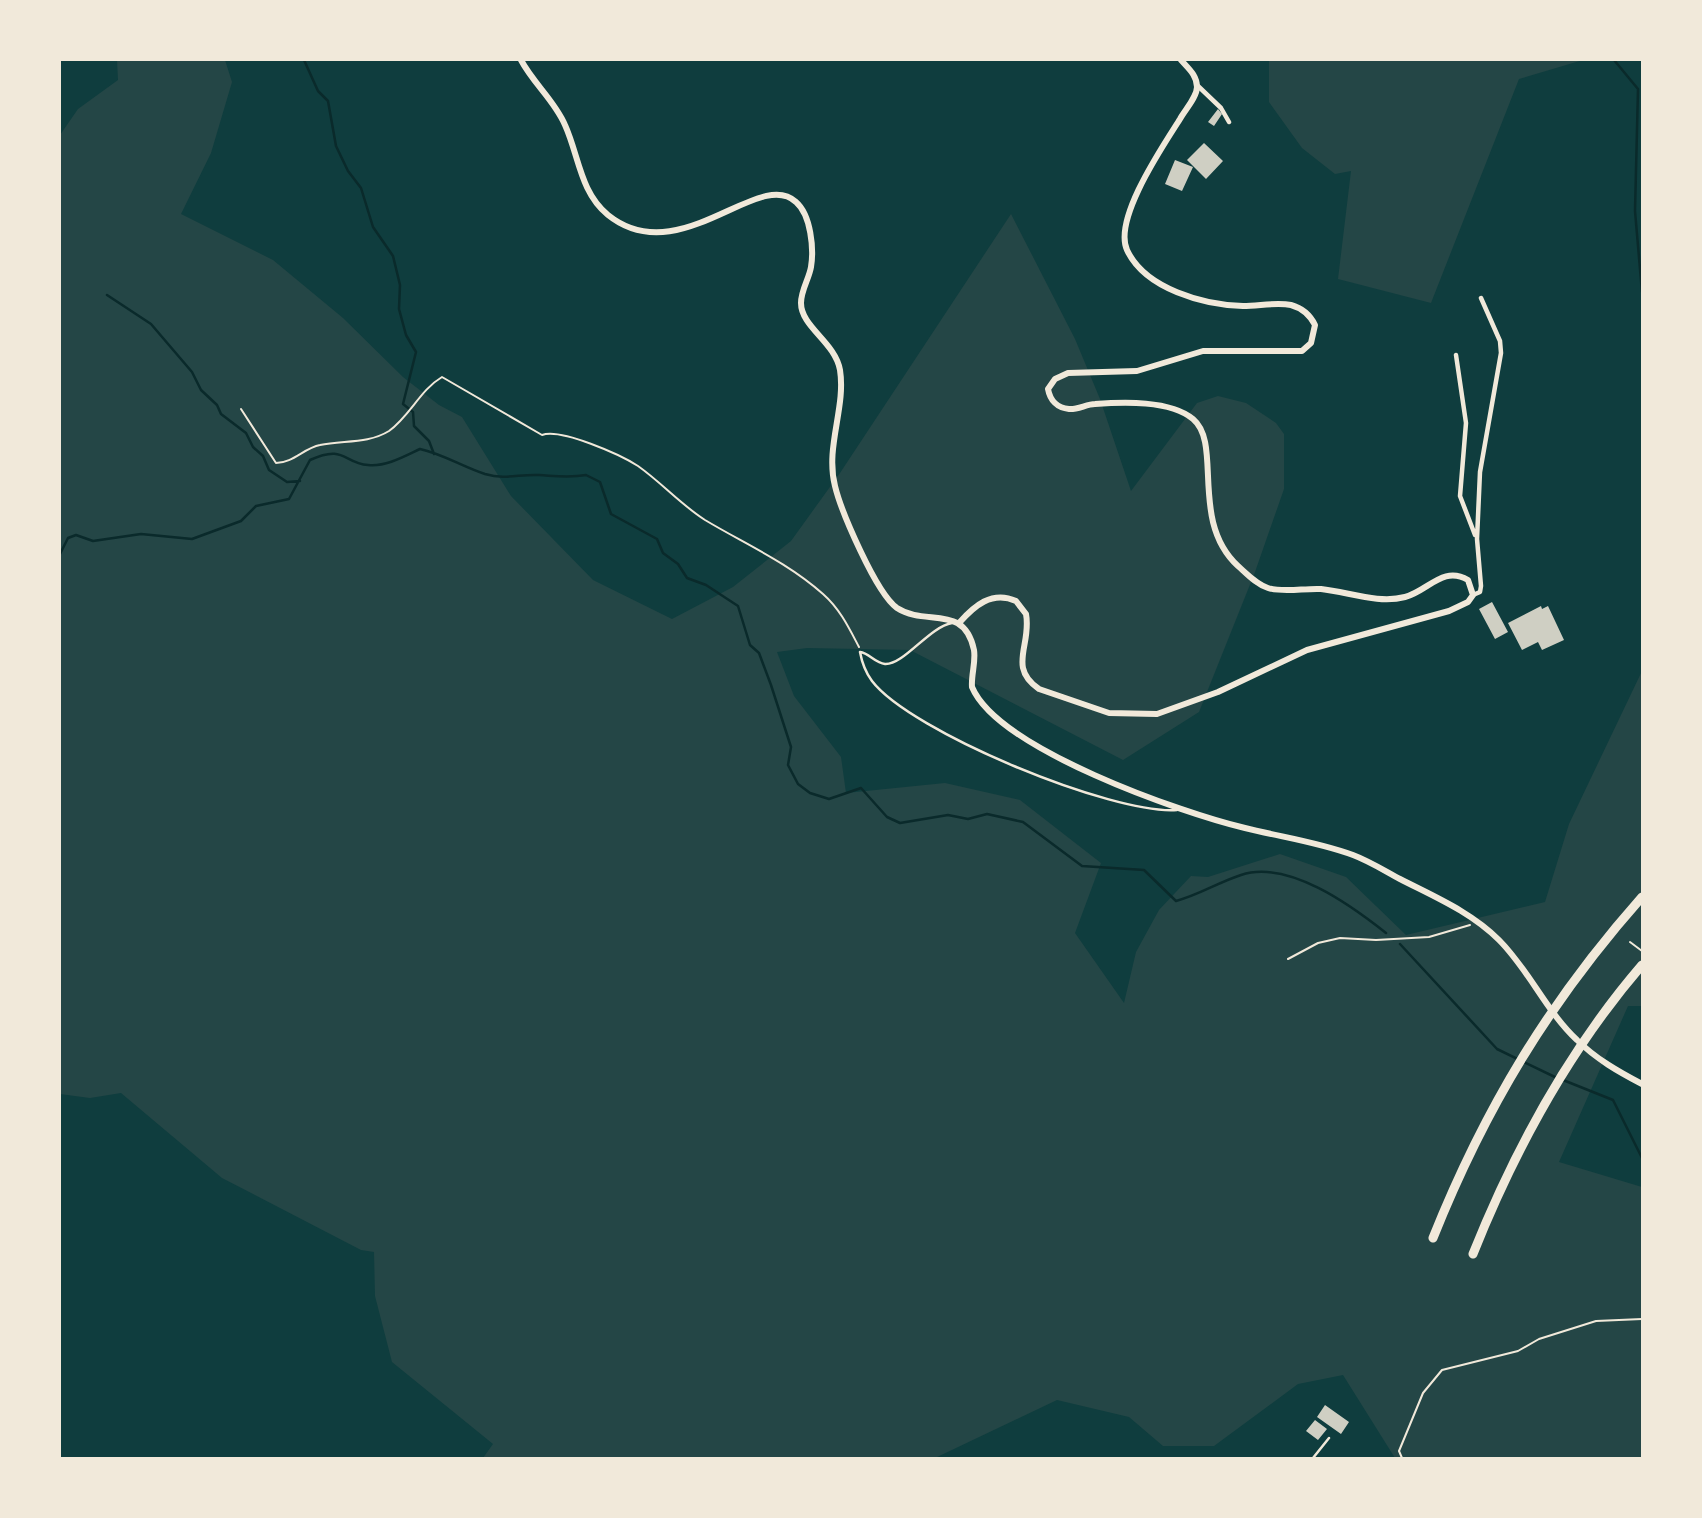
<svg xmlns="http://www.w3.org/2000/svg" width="1702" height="1518" font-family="'Archivo Narrow',sans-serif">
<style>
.green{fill:#244646}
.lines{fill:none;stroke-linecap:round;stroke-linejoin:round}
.stream{stroke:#0a2a2b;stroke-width:2.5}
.building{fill:#cfcfc3}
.path{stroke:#f1e9da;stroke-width:2}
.service{stroke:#f1e9da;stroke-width:2.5}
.minor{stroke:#f1e9da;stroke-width:4.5}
.tertiary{stroke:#f1e9da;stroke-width:6}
.motorway{stroke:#f1e9da;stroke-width:9}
</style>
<rect width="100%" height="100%" fill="#0f3d3e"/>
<path class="green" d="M117 60H225L232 82 211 153 181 214 273 260 343 318 403 377 439 405 462 417 511 496 593 580 672 619 733 587 791 541 840 473 1011 214 1075 339 1100 399 1131 491 1197 403 1218 396 1246 403 1276 423 1284 434V489L1255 572 1199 712 1123 760 910 650 807 648 777 652 794 696 841 757 846 793 945 783 1020 800 1101 863 1075 933 1124 1003 1136 952 1159 910 1191 876 1208 877 1280 854 1346 877 1406 935 1545 902 1569 824 1642 671V1006H1628L1559 1162 1642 1187V1458H1395L1343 1375 1298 1384 1214 1446H1163L1129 1417 1057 1400 935 1458H483L493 1444 392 1362 375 1296 374 1252 361 1250 222 1178 121 1093 90 1098 60 1094V135L78 109 118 80Z
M1269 60H1583L1519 79 1431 303 1338 279 1351 171 1335 174 1302 148 1269 102Z"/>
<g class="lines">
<path class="stream" d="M304 60 318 91 328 101 336 146 348 171 361 188 373 227 393 256 400 285 399 309 406 335 416 352 403 404 413 412 414 426 429 441 434 454
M1614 60 1638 89 1635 211 1642 292
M107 295 151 324 192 372 201 390 217 405 221 414 246 433 253 447 263 456 269 470 287 482 300 481
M60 554 68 538 76 535 93 541 141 534 192 539 241 521 256 506 289 499 310 460C345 444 343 463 368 465 386 467 405 456 420 449 443 454 463 467 485 474 506 480 519 474 539 475 556 476 569 478 586 475L600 482 611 514 657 539 663 553 678 564 687 578 706 585 738 606 750 645 759 653 771 685 791 747 788 765 798 784 810 793 829 799 861 788 887 817 900 823 948 815 968 819 987 814 1023 822 1082 866 1144 870 1176 901C1199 895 1219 882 1241 875 1288 859 1352 906 1386 933
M1400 944 1497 1049 1557 1078
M1563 1080 1613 1100 1642 1158"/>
</g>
<path class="building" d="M1218 109 1222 114 1214 126 1208 122Z
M1204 143 1223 161 1206 179 1187 160Z
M1175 160 1193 167 1182 191 1165 184Z
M1492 602 1508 632 1495 639 1479 609Z
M1541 606 1542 609 1548 606 1564 640 1542 650 1538 642 1522 650 1508 623Z
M1325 1405 1349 1422 1341 1434 1317 1417Z
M1315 1420 1327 1429 1318 1440 1306 1431Z"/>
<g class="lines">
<path class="path" d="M241 409 276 463C293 463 304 448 320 445 343 440 368 444 389 431 410 416 420 390 442 377L542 435C561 428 621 455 638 466 662 483 680 504 705 520 745 544 787 562 823 594 840 609 849 628 859 647
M1630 942 1642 951
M1288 959 1318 943 1340 938 1376 940 1429 937 1470 925
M1402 1458 1399 1451 1423 1393 1442 1370 1518 1351 1539 1339 1596 1321 1642 1319"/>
<path class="service" d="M952 623C929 627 904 665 885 664 875 663 869 653 860 652 862 663 866 673 872 681 911 732 1113 815 1177 810
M1313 1458 1329 1438"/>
<path class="minor" d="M1198 86 1221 108 1229 122
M1456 355 1466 423 1460 496 1475 535
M1473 595 1480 592 1481 586 1477 539 1480 472 1501 353 1500 341 1481 298"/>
<path class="tertiary" d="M521 60C533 83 555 101 565 125 579 156 580 192 608 215 679 272 759 167 796 202 811 215 814 249 811 267 809 279 801 290 801 303 801 327 835 342 840 370 846 408 825 447 835 486 841 511 876 593 897 608 926 627 964 603 974 650 976 662 971 675 972 687 998 749 1182 813 1245 828 1281 837 1318 842 1353 855 1369 861 1385 871 1400 879 1435 897 1471 912 1499 940 1529 970 1546 1011 1577 1040 1596 1059 1619 1072 1642 1084
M959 623C974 606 992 590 1016 601L1026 614C1032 645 1007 667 1039 689L1109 713 1157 714 1218 692 1307 650 1449 611 1468 602 1473 595 1468 580C1443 565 1428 591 1405 597 1378 604 1349 592 1321 589 1304 588 1284 593 1268 588 1256 584 1247 574 1238 566 1189 521 1223 444 1193 419 1170 400 1123 402 1095 404 1087 404 1077 410 1069 409 1057 408 1050 400 1048 389L1055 379 1068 373 1137 371 1203 351H1302L1311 343 1315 325C1310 315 1302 308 1291 305 1276 302 1259 306 1243 306 1204 305 1145 289 1127 250 1113 219 1163 146 1180 119 1185 110 1197 97 1197 87 1197 75 1188 68 1181 60"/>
<path class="motorway" d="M1433 1238C1485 1108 1549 1002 1642 897
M1473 1254C1515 1149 1568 1051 1642 965"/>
</g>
<rect width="1702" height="1518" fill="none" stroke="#f1e9da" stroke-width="122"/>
</svg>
